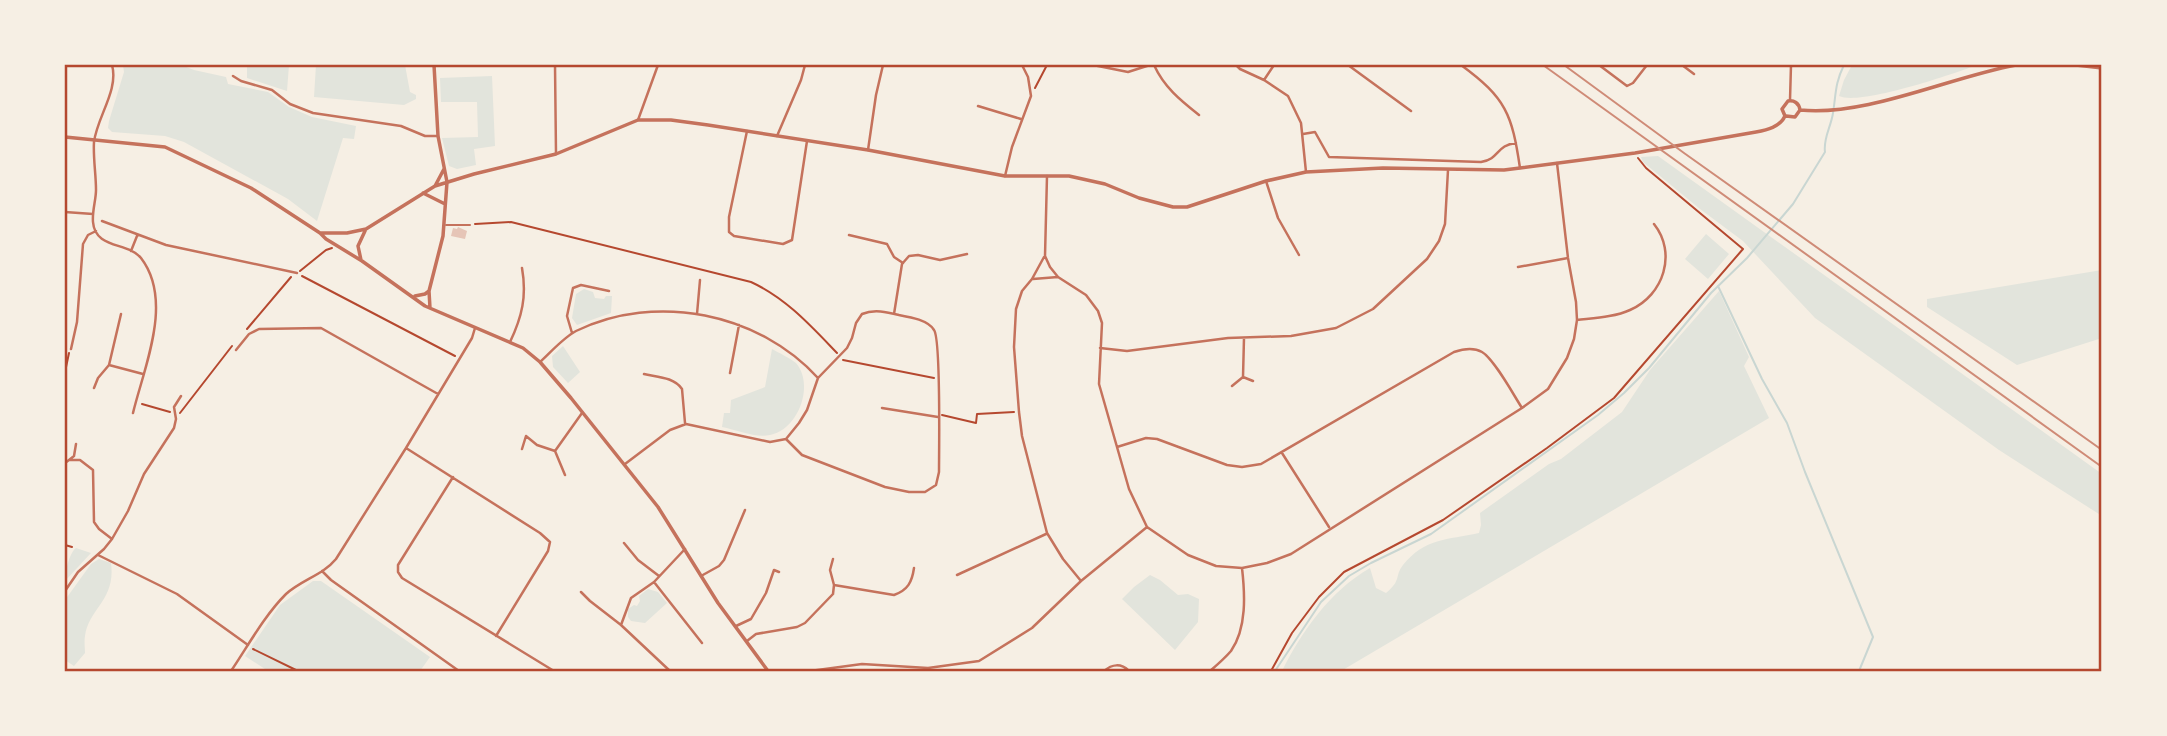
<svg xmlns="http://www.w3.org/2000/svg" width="2167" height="736" font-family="Roboto,sans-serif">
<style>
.green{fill:#e2e4dc}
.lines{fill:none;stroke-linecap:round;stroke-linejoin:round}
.stream{stroke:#c9d6d2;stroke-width:2}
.building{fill:#e6c5b7}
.path{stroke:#b5482f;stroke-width:2}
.service{stroke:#c5725c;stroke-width:2}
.minor{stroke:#c5725c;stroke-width:2.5}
.tertiary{stroke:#c5725c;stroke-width:3.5}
.rail{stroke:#cf8b77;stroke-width:2}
.neatline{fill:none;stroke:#b5482f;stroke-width:2.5}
</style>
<rect width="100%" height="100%" fill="#f6efe4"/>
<path class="green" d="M123 65H181L194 70 226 77 228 84 268 92 289 107 312 117 356 126 354 139 343 138 317 221 288 199 184 142 165 136 112 132 108 128 109 121 124 72Z
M247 65H289L287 91 247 78Z
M316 65H405L410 92 416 95V99L404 105 314 97Z
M1852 65H1977C1953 74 1860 106 1839 96L1844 80Z
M492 76 495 146 474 149 476 165 457 169 449 166 442 138 478 137 477 102H441L440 78Z
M1658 156 2102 474V516L1999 450 1815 318 1743 241 1700 209 1643 162 1641 157Z
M1706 234 1729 254 1708 279 1685 259Z
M2102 270V338L2017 365 1927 307V299Z
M584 289 593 292 595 298 604 299 606 296H612L611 313 577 325 572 318 576 294Z
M1719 291 1749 357 1744 366 1769 418 1341 671H1282C1302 631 1330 591 1370 568L1376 588 1386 593C1402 580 1394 577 1403 565 1425 538 1447 540 1479 533L1481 525 1480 513 1549 464 1561 459 1622 412 1650 370Z
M563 346 580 372 568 383 553 367 552 356Z
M772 349C779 353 790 358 796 363 815 385 798 430 770 435 755 438 737 430 722 427L724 413H730L731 400 765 387Z
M76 548 91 553 65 581C65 573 69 553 76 548Z
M99 559 111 563C116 600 89 608 85 636 84 641 85 648 85 653L74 666 65 660V600L91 564Z
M1150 575 1160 580 1178 595 1188 594 1199 599 1198 622 1175 650 1122 599 1134 587Z
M313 581H321L430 657 420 671H268L245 656 280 605Z
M648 589 658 592 667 603 645 623 631 621 628 617V609L634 605 637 606 640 601 639 596Z"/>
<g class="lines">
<path class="stream" d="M1718 286 1762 379 1787 423 1805 472 1873 637 1859 671
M1275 671 1321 602 1349 576 1371 563 1431 534 1598 415 1624 393 1649 368 1711 293 1747 258 1793 204 1825 152C1823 138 1831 127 1833 113 1836 94 1835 83 1844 65"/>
</g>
<path class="building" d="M458 227 467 231 465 239 451 236 453 228 457 229Z"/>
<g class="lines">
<path class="path" d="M1035 88 1047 65
M475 224 511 222 751 282C786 298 811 326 837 353
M300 271 326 250 332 248
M302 276 455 356
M247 329 291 277
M843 360 934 378
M65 372 69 353
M142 404 170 412
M180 413 232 346
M942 415 976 423 977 414 1014 412
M65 545 72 547
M253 649 298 671
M1271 671 1292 633 1319 597 1344 572 1443 520 1547 448 1614 398 1743 249 1646 168 1638 158"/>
<path class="service" d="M446 225H470"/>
<path class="minor" d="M112 65C119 90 97 117 94 142 93 158 96 174 96 190 96 200 92 211 93 222 95 249 128 242 141 258 174 301 144 367 133 413
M555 65 556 154
M1093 65 1128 72 1150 65
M1154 65C1164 87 1180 100 1199 115
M1236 65 1240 69 1264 80 1288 96 1301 123 1306 172
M1348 65 1411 111
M1461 65C1506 98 1512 114 1520 168
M1599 65 1627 86 1633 83 1647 65
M1682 65 1694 74
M233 76 241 81 272 90 290 104 313 113 401 126 425 136H438
M1264 80 1274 65
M1790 100 1791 65
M978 106 1021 119
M638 120 658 65
M747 131 729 217V232L734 236 783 244 792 240 807 141
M1303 134 1315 132 1329 157 1481 162C1500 159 1496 145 1516 143
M777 136 801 80 805 65
M868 150 876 95 883 65
M1005 176 1012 147 1031 96 1028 77 1022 65
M1047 176 1045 256 1050 267 1058 277 1086 295 1098 311 1102 323 1099 384 1129 489 1147 527 1188 555 1216 566 1242 568 1267 563 1291 554 1522 408 1548 389 1567 358 1574 339 1577 320 1576 302 1568 258 1557 163
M1266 181 1278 218 1299 255
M65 212 93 214
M102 221 166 245 297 273
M849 235 887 244 894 257 903 263
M131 251 137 236
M1044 257 1032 279 1022 291 1016 309 1014 347 1019 412 1022 436 1047 533 1063 559 1081 581
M1518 267 1568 258
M1033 279 1058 277
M697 314 700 280
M894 314 902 264 909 256 918 255 940 260 967 254
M1577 320C1594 318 1615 317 1630 310 1664 295 1677 253 1654 224
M572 333 567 316 573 288 581 285 609 291
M510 342C522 317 527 296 522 268
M1100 348 1127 351 1228 338 1291 336 1336 328 1373 309 1427 259 1439 241 1445 224 1448 170
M71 349 77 322 83 244 88 235 96 231
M236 350 249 334 259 329 321 328 438 394
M540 362C551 352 563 338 576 331 656 292 759 313 818 378
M109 365 121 314
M730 373 739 325
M644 374C657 377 674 377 682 389L685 423
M1243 377 1253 381
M1232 386 1243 377 1244 338
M94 388 98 378 109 365 143 374
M882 408 938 417
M1117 447 1146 438 1157 439 1227 465 1242 467 1261 464 1454 352C1463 349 1473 347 1482 352 1494 359 1513 394 1522 408
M406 448 540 533 550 542 548 551 496 636
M522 449 526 436 537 445 555 451
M1282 453 1329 527
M69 460 74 456 76 444
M65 463 69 460H80L93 470 94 522 99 529 112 539
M625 464 670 430 686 424 770 442 786 439 799 423 807 410 818 378 847 348 852 338 856 323 862 314C874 309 887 312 899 315 910 317 928 320 934 330 941 339 939 452 939 472L936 485 925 492H909L885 487 802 455 786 439
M565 475 555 451 582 413
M453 477 398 565V572L402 578 554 671
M624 543 638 560 659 576
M98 555 177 594 248 645
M322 571 331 580 459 671
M957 575 1046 534
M701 576 719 566 724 560 745 510
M654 582 702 643
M834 585 894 595C908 590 912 582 914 568
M65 591 78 572 104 549 112 539 128 511 144 474 174 428 176 419 174 407 181 396
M581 592 590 601 621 625
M736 626 751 619 766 593 774 570 779 572
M747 641 756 634 797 627 805 623 833 594 834 585 830 570 833 559
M231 671C248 646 264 616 286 594 301 580 323 575 336 559L406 448 472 338 475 328
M670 671 621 625 631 598 654 582 685 549
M810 671 862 664 928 668 979 661 1032 628 1081 581 1147 527
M1104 671C1112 664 1121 663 1129 671
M1210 671C1217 665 1225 658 1231 651 1247 628 1245 594 1242 568"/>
<path class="tertiary" d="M2076 65 2102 68
M1800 110C1866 117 1950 77 2016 65
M1785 116 1782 109 1788 101C1794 100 1799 103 1800 110
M1786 116 1795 117 1800 110
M65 137 165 147 251 188 320 233 326 239 362 261 425 306 523 348 540 362 571 398 658 507 718 603 768 671
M435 186 444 169
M423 193 445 204
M320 233H347L366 229 435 186 474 174 556 154 638 120H671L708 125 868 150 1005 176H1069L1105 184 1139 198 1173 207H1187L1266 181 1306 172 1383 168 1504 170 1520 168 1635 153 1756 132C1767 130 1780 127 1785 116
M361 260 358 246 365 231
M415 296 425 294 429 291
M430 308 429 291 443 236 447 182 438 136 434 65"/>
<path class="rail" d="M1543 65 2102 467
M1564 65 1684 153 2102 450"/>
</g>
<rect width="2167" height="736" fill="none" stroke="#f6efe4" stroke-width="133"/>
<rect x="66" y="66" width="2034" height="604" class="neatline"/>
</svg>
